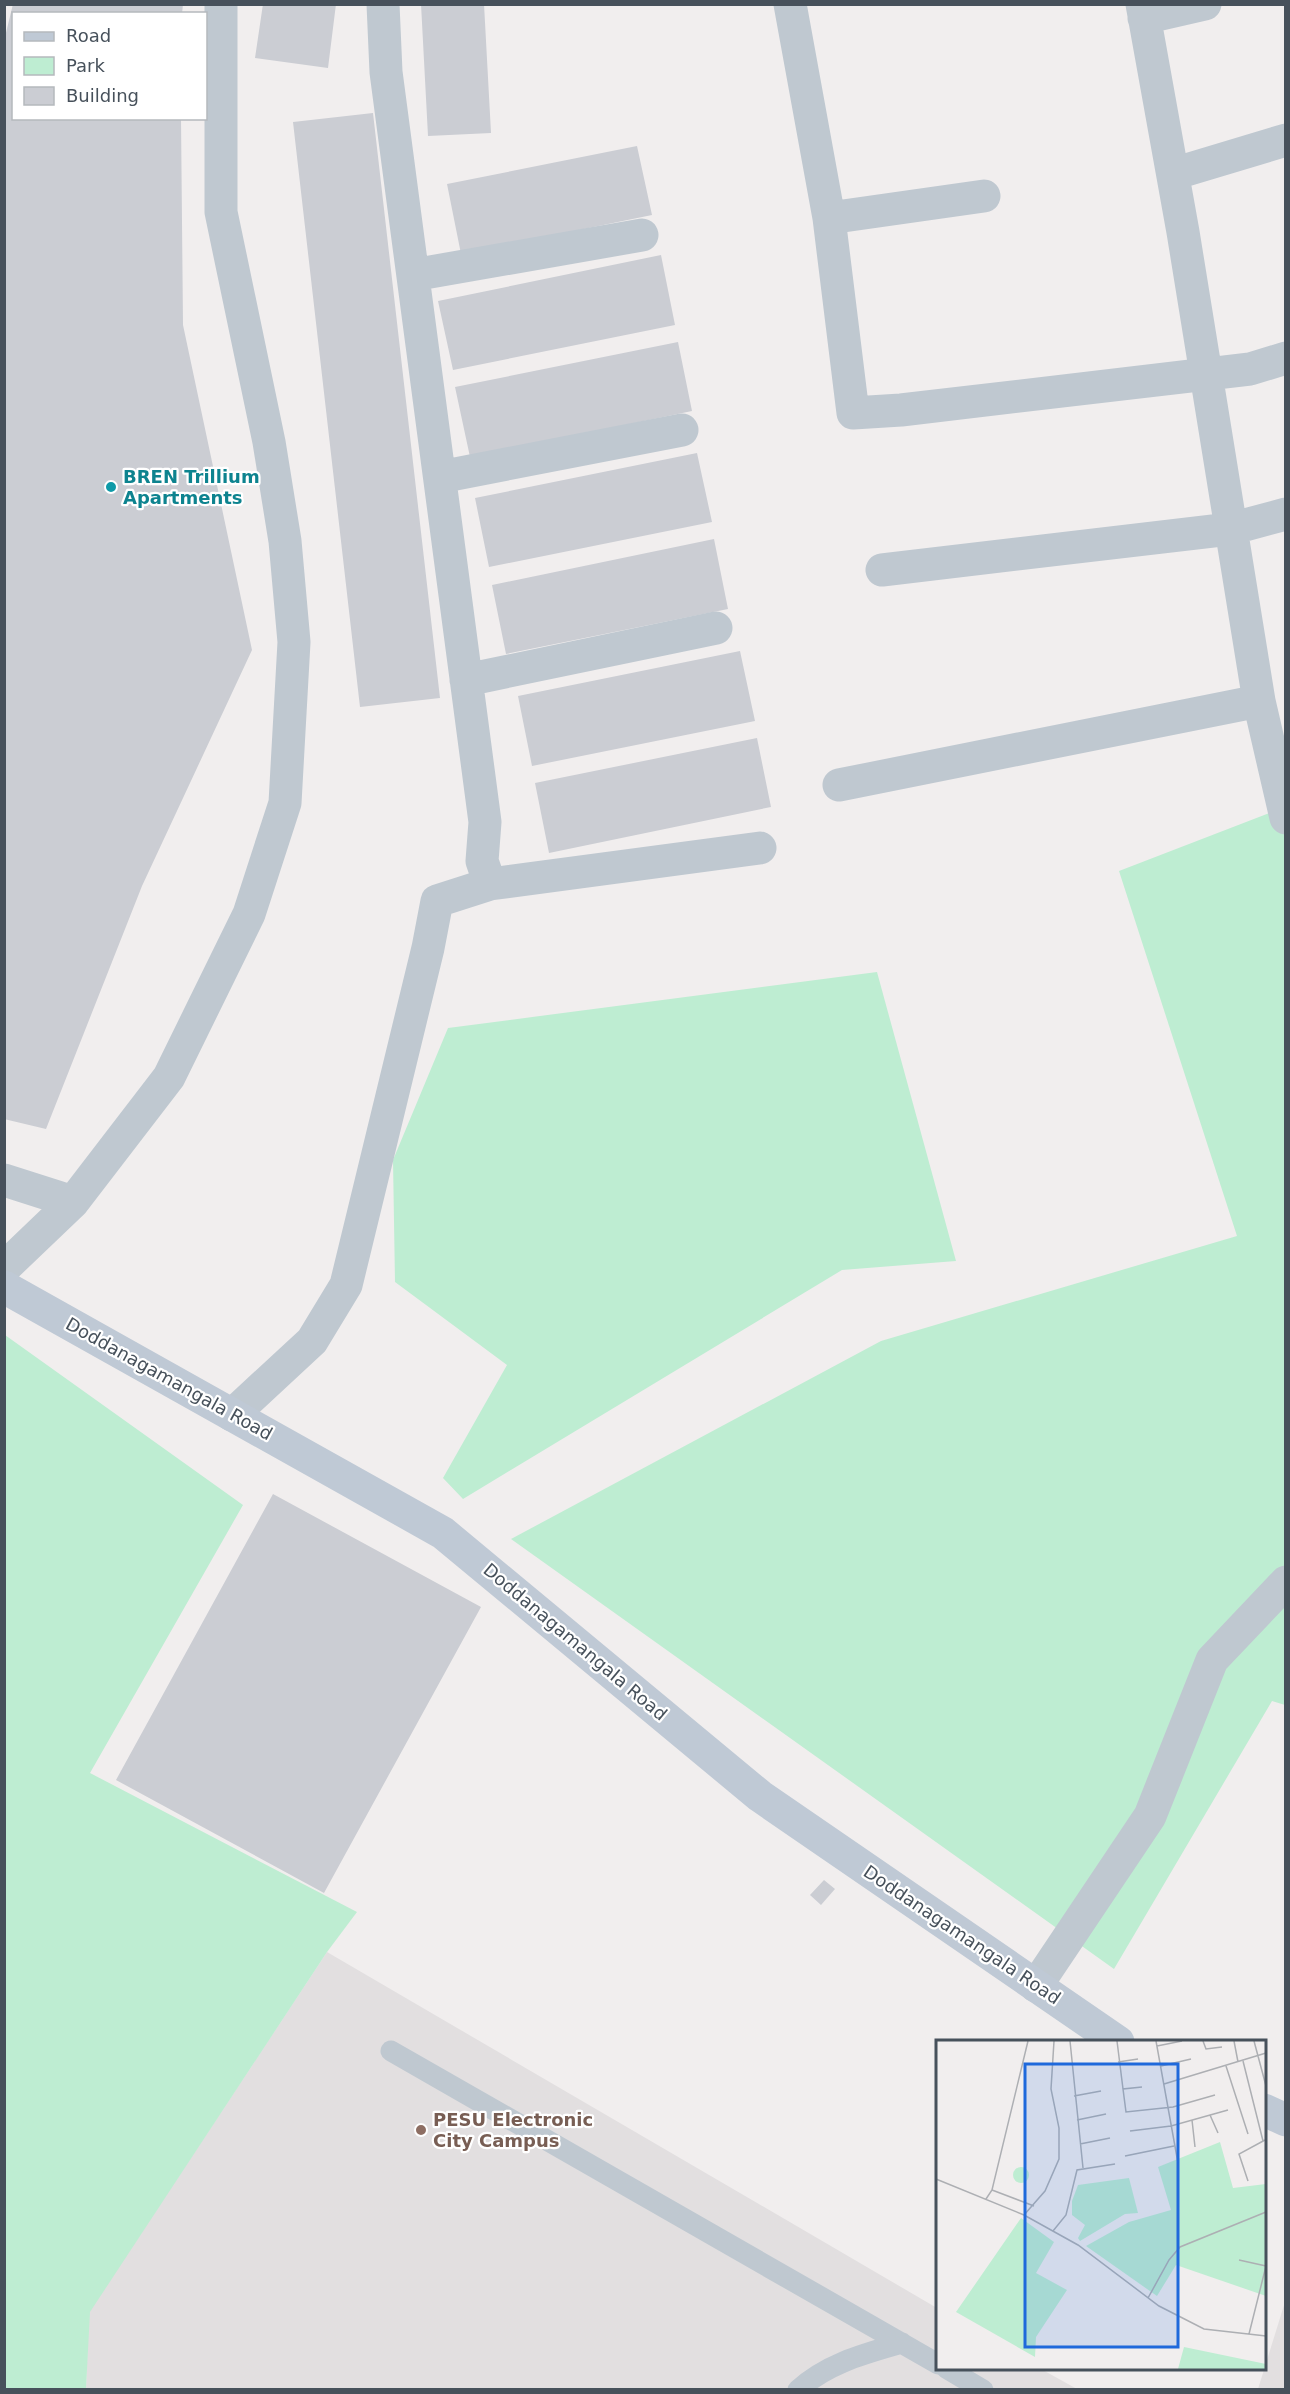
<svg xmlns="http://www.w3.org/2000/svg" width="1290" height="2394" font-family="'DejaVu Sans',sans-serif">
<style>
.education{fill:#e2dfe0}
.green{fill:#beedd2}
.building{fill:#cbcdd3}
.lines{fill:none;stroke-linecap:round;stroke-linejoin:round}
.lane{stroke:#bfc8d0;stroke-width:21}
.street{stroke:#bfc8d0;stroke-width:33}
.secondary{stroke:#bfc9d5;stroke-width:33}
.culture-dot{fill:#0f9aa8;stroke:#fff;stroke-width:2}
.education-dot{fill:#8d6e63;stroke:#fff;stroke-width:2}
.labels{text-anchor:middle;stroke-width:4.5;stroke-linejoin:round;paint-order:stroke}
.culture-label{font-size:18px;font-weight:bold;fill:#0d838f;stroke:#fff;text-anchor:start}
.street-label{font-size:18px;fill:#47515b;stroke:#fff}
.education-label{font-size:18px;font-weight:bold;fill:#785e54;stroke:#fff;text-anchor:start}
.inset-road{fill:none;stroke:#adafb3;stroke-width:1.5}
.view{fill:#1f69db;fill-opacity:0.15;stroke:#1f69db;stroke-width:3}
.inset-edge{fill:none;stroke:#47515b;stroke-width:3}
</style>
<rect width="100%" height="100%" fill="#f1eeee"/>
<path class="education" d="M327 1952 937 2308 938 2368 1041 2369 1077 2389 86 2390 89 2312Z
M1285 2302V2389H1258Z"/>
<path class="green" d="M1285 807V1705L1272 1701 1114 1969 511 1539 881 1341 1237 1236 1119 871Z
M877 972 956 1261 842 1270 463 1499 443 1478 507 1365 395 1282 393 1160 448 1028Z
M5 1335 243 1505 90 1773 357 1912 327 1952 90 2312 86 2389H5Z"/>
<path class="building" d="M13 4H183L182 14H14V118H181L183 325 252 650 142 886 46 1129 4 1119V41Z
M263 4H336L328 68 255 58Z
M421 4H484L491 133 428 136Z
M373 113 440 698 360 707 293 122Z
M637 146 652 215 461 254 447 184Z
M661 255 675 325 453 370 438 301Z
M678 342 692 411 470 457 455 387Z
M697 453 712 522 489 567 475 498Z
M714 539 728 609 506 654 492 585Z
M740 651 755 721 532 766 518 696Z
M757 738 771 807 549 853 535 783Z
M273 1494 481 1607 324 1893 116 1780Z
M824 1880 835 1889 821 1905 810 1895Z"/>
<g class="lines">
<path class="lane" d="M391 2051 938 2364
M946 2368 983 2390
M798 2390C828 2363 864 2354 902 2343"/>
<path class="street" d="M383 4 386 72 485 822 482 861 490 884
M790 4 829 218
M1142 4 1183 232 1259 701 1286 818
M1144 18 1205 4
M1173 174 1286 140
M984 196 829 218 853 413 901 410 1250 369 1286 358
M413 275 642 235
M440 477 682 430
M882 570 1230 529 1286 514
M466 680 716 628
M839 785 1259 701
M4 1180 73 1202
M4 1268 73 1202 169 1077 249 914 285 803 294 642 285 541 269 442 221 212V4
M232 1415 312 1341 346 1285 428 948 437 901 490 884 760 848
M1036 1986 1150 1816 1212 1660 1286 1582"/>
<path class="secondary" d="M4 1287 443 1533 760 1796 1118 2042
M1264 2110 1286 2120"/>
</g>
<circle class="culture-dot" cx="111" cy="487" r="6"/>
<circle class="education-dot" cx="421" cy="2130" r="6"/>
<g class="labels">
<g class="culture-label">
<text x="123" y="483">BREN Trillium<tspan x="123" dy="21">Apartments</tspan></text>
</g>
<g class="street-label">
<text transform="translate(169 1379) rotate(29)" y="6">Doddanagamangala Road</text>
<text transform="translate(575 1642) rotate(40)" y="6">Doddanagamangala Road</text>
<text transform="translate(962 1935) rotate(34)" y="6">Doddanagamangala Road</text>
</g>
<g class="education-label">
<text x="433" y="2126">PESU Electronic<tspan x="433" dy="21">City Campus</tspan></text>
</g>
</g>
<g transform="translate(936 2040)">
<rect width="330" height="330" fill="#f1eeee"/>
<path d="M284 102 297 148 330 144V256L240 225 221 256 150 206 193 182 235 170 222 127ZM77 135a8 8 0 1 1 16 0a8 8 0 1 1-16 0ZM193 138 202 173 189 174 144 201 142 198 149 185 136 175V161L142 145ZM85 178 118 202 100 233 131 250 100 297 99 317 20 272ZM248 307 330 324V329H242Z" fill="#beedd2"/>
<path class="inset-road" d="M134 1 147 128M181 1 187 49M220 1 242 123M267 1 270 9 286 7M298 1 302 22M318 1 330 46M221 6 246 1M307 21 327 101M182 22 202 19M225 26 255 19M290 26 312 94M228 44 330 13M206 47 187 49 190 72 237 67 279 55M138 56 165 51M274 75 282 93M141 80 170 74M256 80 259 107M194 91 235 86 292 70M144 104 174 98M189 116 238 106M0 139 88 175 142 205 223 266 268 289 330 296M312 141 303 114 329 100M56 150 98 166M50 159 56 150 92 1M88 175 109 151 123 119V88L115 49 118 1M117 191 130 175 141 130 179 124M303 220 330 226M212 258 233 220 244 207 330 172M313 294 330 226"/>
<path class="view" d="M89 24H242V307H89Z"/>
<rect width="330" height="330" class="inset-edge"/>
</g>
<rect width="1290" height="2394" fill="none" stroke="#47515b" stroke-width="12"/>
<rect x="12" y="12" width="195" height="108" fill="#ffffff" stroke="#b5b9bd" stroke-width="1.5"/>
<rect x="24" y="32" width="30" height="9" fill="#bfc9d5" stroke="#b5b9bd" stroke-width="1.5"/>
<text x="66" y="42" font-size="18" fill="#47515b">Road</text>
<rect x="24" y="57" width="30" height="18" fill="#beedd2" stroke="#b5b9bd" stroke-width="1.5"/>
<text x="66" y="72" font-size="18" fill="#47515b">Park</text>
<rect x="24" y="87" width="30" height="18" fill="#cbcdd3" stroke="#b5b9bd" stroke-width="1.5"/>
<text x="66" y="102" font-size="18" fill="#47515b">Building</text>
</svg>
